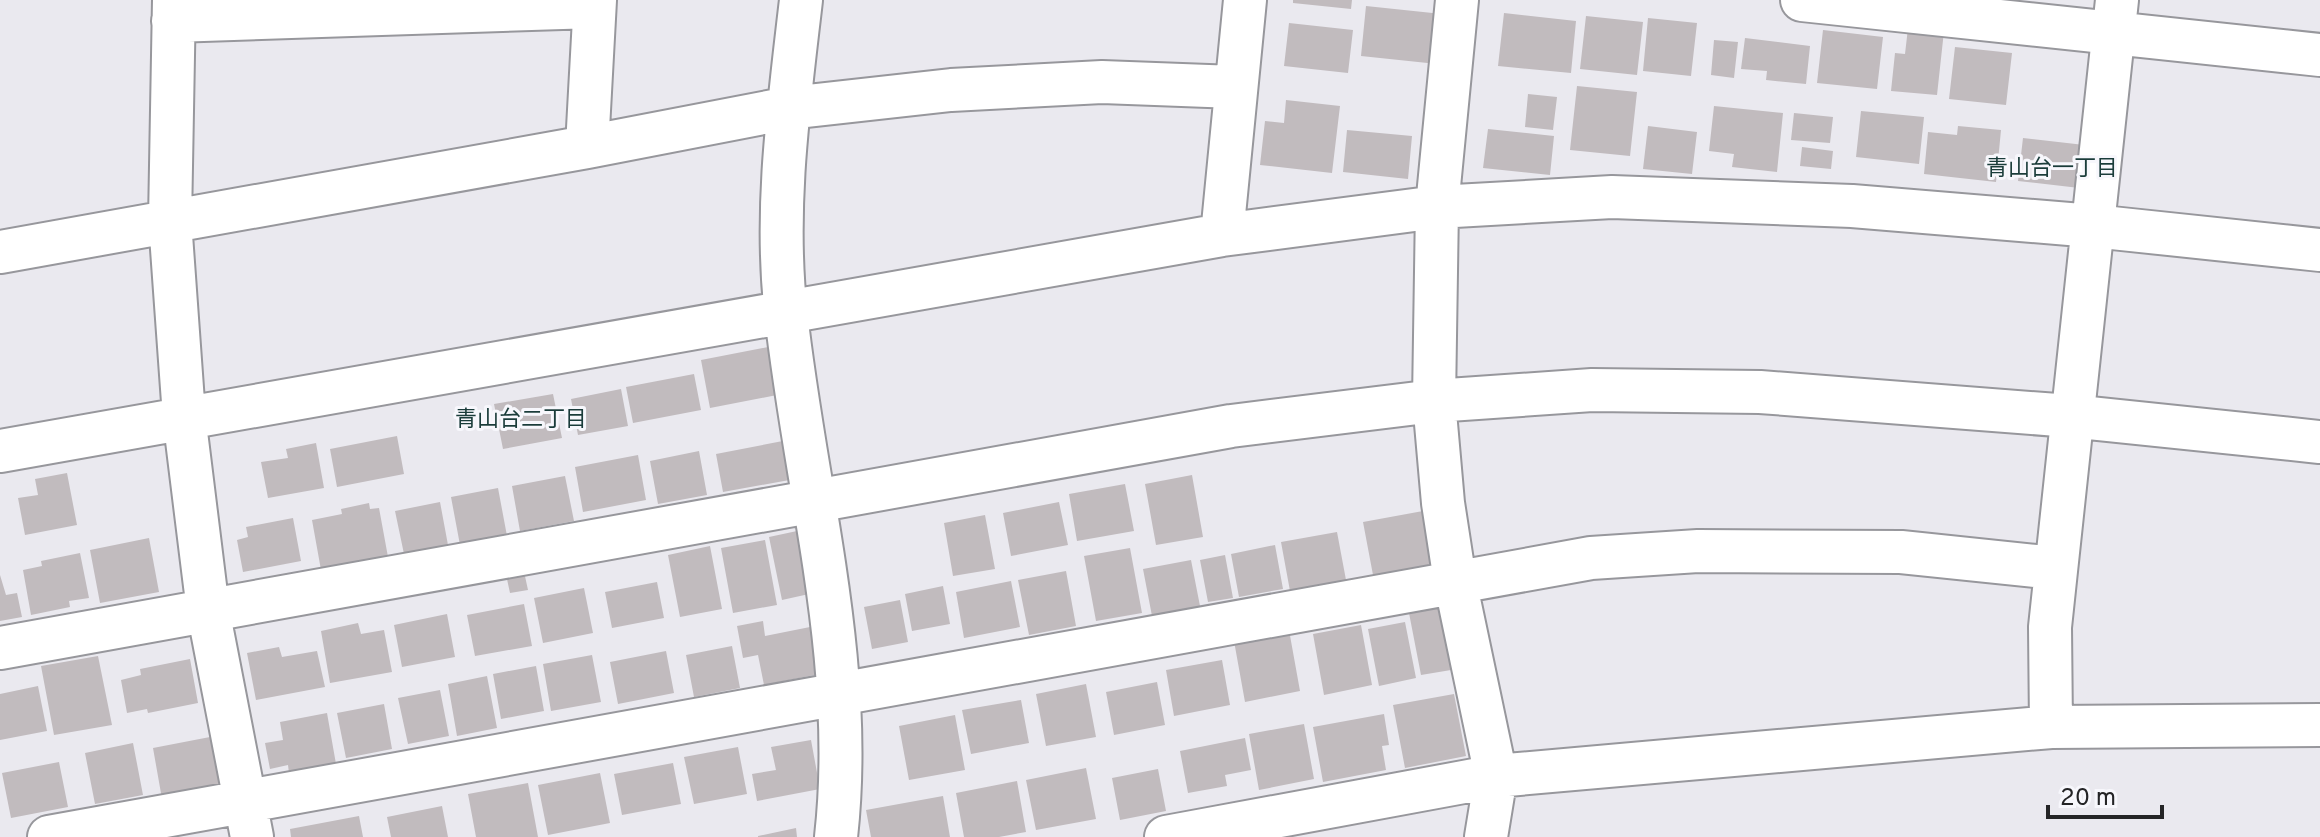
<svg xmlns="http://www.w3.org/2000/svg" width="2320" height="837" font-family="Overpass,'Noto Sans JP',sans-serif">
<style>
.building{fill:#c1bbbe}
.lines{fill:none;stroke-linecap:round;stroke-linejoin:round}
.minor-casing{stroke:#97979c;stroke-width:46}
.minor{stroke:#fff;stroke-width:42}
.labels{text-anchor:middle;stroke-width:6;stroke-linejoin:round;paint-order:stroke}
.neighbourhood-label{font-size:22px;fill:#1a3c3a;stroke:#f7f7fc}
</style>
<rect width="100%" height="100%" fill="#eae9ef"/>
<path class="building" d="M1293 0H1352L1351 9 1293 3Z
M1366 6 1442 14 1437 64 1361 56Z
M1504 13 1576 21 1571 73 1498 66Z
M1586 16 1643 22 1637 75 1580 69Z
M1648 18 1697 23 1691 76 1643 71Z
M1289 23 1353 30 1348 73 1284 66Z
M1908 28 1944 31 1937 95 1891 91 1895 53 1905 54Z
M1823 30 1883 37 1877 89 1817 83Z
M1745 38 1810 46 1806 84 1766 80 1767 71 1741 69Z
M1714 40 1738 42 1734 78 1711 75Z
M1955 47 2012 53 2006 105 1949 99Z
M1577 86 1637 92 1630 156 1570 150Z
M1528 94 1557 97 1553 130 1525 127Z
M1286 100 1340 106 1332 173 1260 165 1265 121 1284 123Z
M1714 106 1783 113 1777 172 1732 167 1734 154 1709 151Z
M1861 111 1924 117 1919 164 1856 157Z
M1794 113 1833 117 1830 143 1791 140Z
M1648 126 1697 132 1692 174 1643 169Z
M1958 126 2001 130 1996 182 1924 174 1928 132 1957 135Z
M1488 129 1554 136 1550 175 1483 168Z
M1347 130 1412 136 1408 179 1343 172Z
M2023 138 2093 146 2088 189 2018 181Z
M1802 147 1833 151 1831 169 1800 166Z
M768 347 777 395 710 408 701 360Z
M694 374 701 410 633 423 626 387Z
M621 389 628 426 578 435 571 399Z
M553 394 562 438 503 449 494 404Z
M397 436 404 474 337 487 330 449Z
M788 440 795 479 723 492 716 454Z
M316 443 324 488 268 498 261 462 288 458 286 449Z
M699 451 707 495 658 504 650 461Z
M638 455 646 500 583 512 575 467Z
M67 473 77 525 25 535 18 498 38 495 35 479Z
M1192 475 1203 537 1156 545 1145 484Z
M565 476 574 521 520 531 512 486Z
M1125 484 1134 531 1077 541 1069 494Z
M498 488 507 536 460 545 451 497Z
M440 502 448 545 404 554 395 511Z
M1059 502 1068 545 1011 556 1003 513Z
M369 503 370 509 379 508 388 557 321 570 312 520 342 514 341 509Z
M1423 511 1434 564 1373 575 1363 522Z
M985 515 995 569 953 576 944 523Z
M293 518 301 561 243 572 237 540 248 537 246 527Z
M797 531 809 594 782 600 769 537Z
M1337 532 1346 580 1290 591 1281 542Z
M149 538 159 592 100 603 90 550Z
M765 540 777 605 733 613 721 548Z
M1275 545 1283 589 1239 597 1231 554Z
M710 546 722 609 680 617 668 555Z
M1130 548 1142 613 1096 621 1084 556Z
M80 553 89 598 69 601 70 607 31 615 23 570 42 566 41 561Z
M1225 555 1233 598 1208 602 1200 560Z
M1191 560 1200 606 1152 616 1143 569Z
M523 567 528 590 510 593 505 570Z
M1066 571 1076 626 1029 635 1018 580Z
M0 575 6 595 17 593 22 617 0 621Z
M1011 581 1020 627 964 638 956 592Z
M657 582 664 618 612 628 605 592Z
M943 586 950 624 912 631 905 594Z
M584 588 593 633 543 643 534 598Z
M900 600 908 642 872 649 864 607Z
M524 604 532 646 475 656 467 615Z
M1445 606 1457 669 1421 675 1409 613Z
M447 614 455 657 402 667 394 625Z
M763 621 765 636 810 627 819 674 764 685 758 655 743 658 737 626Z
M1405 622 1416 678 1379 686 1368 629Z
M358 623 361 634 384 630 392 672 330 683 321 631Z
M1361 625 1372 685 1324 695 1313 634Z
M1289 630 1300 691 1245 702 1234 641Z
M732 646 740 688 694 697 686 655Z
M279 647 282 657 317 651 325 687 256 700 247 653Z
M666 651 674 693 618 704 610 662Z
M592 655 601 702 551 711 543 664Z
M98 656 112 725 54 735 41 666Z
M190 659 198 703 148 713 147 709 127 713 121 680 141 675 140 669Z
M1222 660 1230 705 1174 716 1166 670Z
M536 666 544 711 501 719 493 674Z
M487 676 497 728 457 736 448 684Z
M1157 682 1165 725 1114 735 1106 692Z
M1086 684 1096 737 1046 746 1036 694Z
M38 686 47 731 0 740V694Z
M440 690 449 736 408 744 398 698Z
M1454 694 1466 756 1405 768 1393 705Z
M1021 700 1029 743 971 754 962 710Z
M384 704 392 749 346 758 337 713Z
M327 713 336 764 289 773 288 765 270 769 265 743 283 740 280 722Z
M1384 714 1389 745 1382 746 1386 770 1323 782 1313 727Z
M955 715 965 770 909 780 899 726Z
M1304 724 1314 779 1259 790 1249 734Z
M210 737 220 788 162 799 153 748Z
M1245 738 1251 770 1225 775 1227 786 1188 793 1180 751Z
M811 740 820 789 757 801 752 774 776 770 771 747Z
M133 743 143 795 95 804 85 753Z
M738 747 747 794 694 804 684 757Z
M59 762 68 807 11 818 2 773Z
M673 763 681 804 622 815 614 774Z
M1086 768 1096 819 1036 830 1026 780Z
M1158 769 1166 811 1120 820 1112 778Z
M600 773 610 823 548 835 538 785Z
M1017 781 1026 832 999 837H964L956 793Z
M528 783 538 837H476L468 794Z
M943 796 950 837H871L866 810Z
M442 806 448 837H391L387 817Z
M359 816 363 837H291L290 829Z
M796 828 797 837H758V836Z"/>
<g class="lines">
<defs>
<path id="minor" d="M174 0 170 221 184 416 208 610 252 837
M801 0C789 104 774 209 786 314 805 488 856 661 836 837
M1457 0 1437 207 1434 401 1443 503 1455 581 1496 776 1486 837
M1802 0 2320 55
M173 21 594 7
M587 147 595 0
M1222 235 1245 0
M0 252 587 147 789 108 951 90 1102 82 1235 87
M0 451 1222 235 1437 207 1612 197 1852 206 2093 226 2320 250
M0 648 1231 426 1434 401 1592 390 1760 392 2070 416 2320 442
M2051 727 2050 627 2117 0
M49 837 1591 558 1698 551 1901 552 2055 568
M1166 837 1496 776 2051 727 2320 725"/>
</defs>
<use href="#minor" class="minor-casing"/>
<use href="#minor" class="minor"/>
</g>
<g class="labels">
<g class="neighbourhood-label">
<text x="2052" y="175">青山台一丁目</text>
<text x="521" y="426">青山台二丁目</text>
</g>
</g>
<path d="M2048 805v12h114v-12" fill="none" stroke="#242426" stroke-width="4"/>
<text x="2060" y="805" font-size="24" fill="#242426" stroke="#f7f7fc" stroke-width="6" paint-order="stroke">20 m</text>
</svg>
